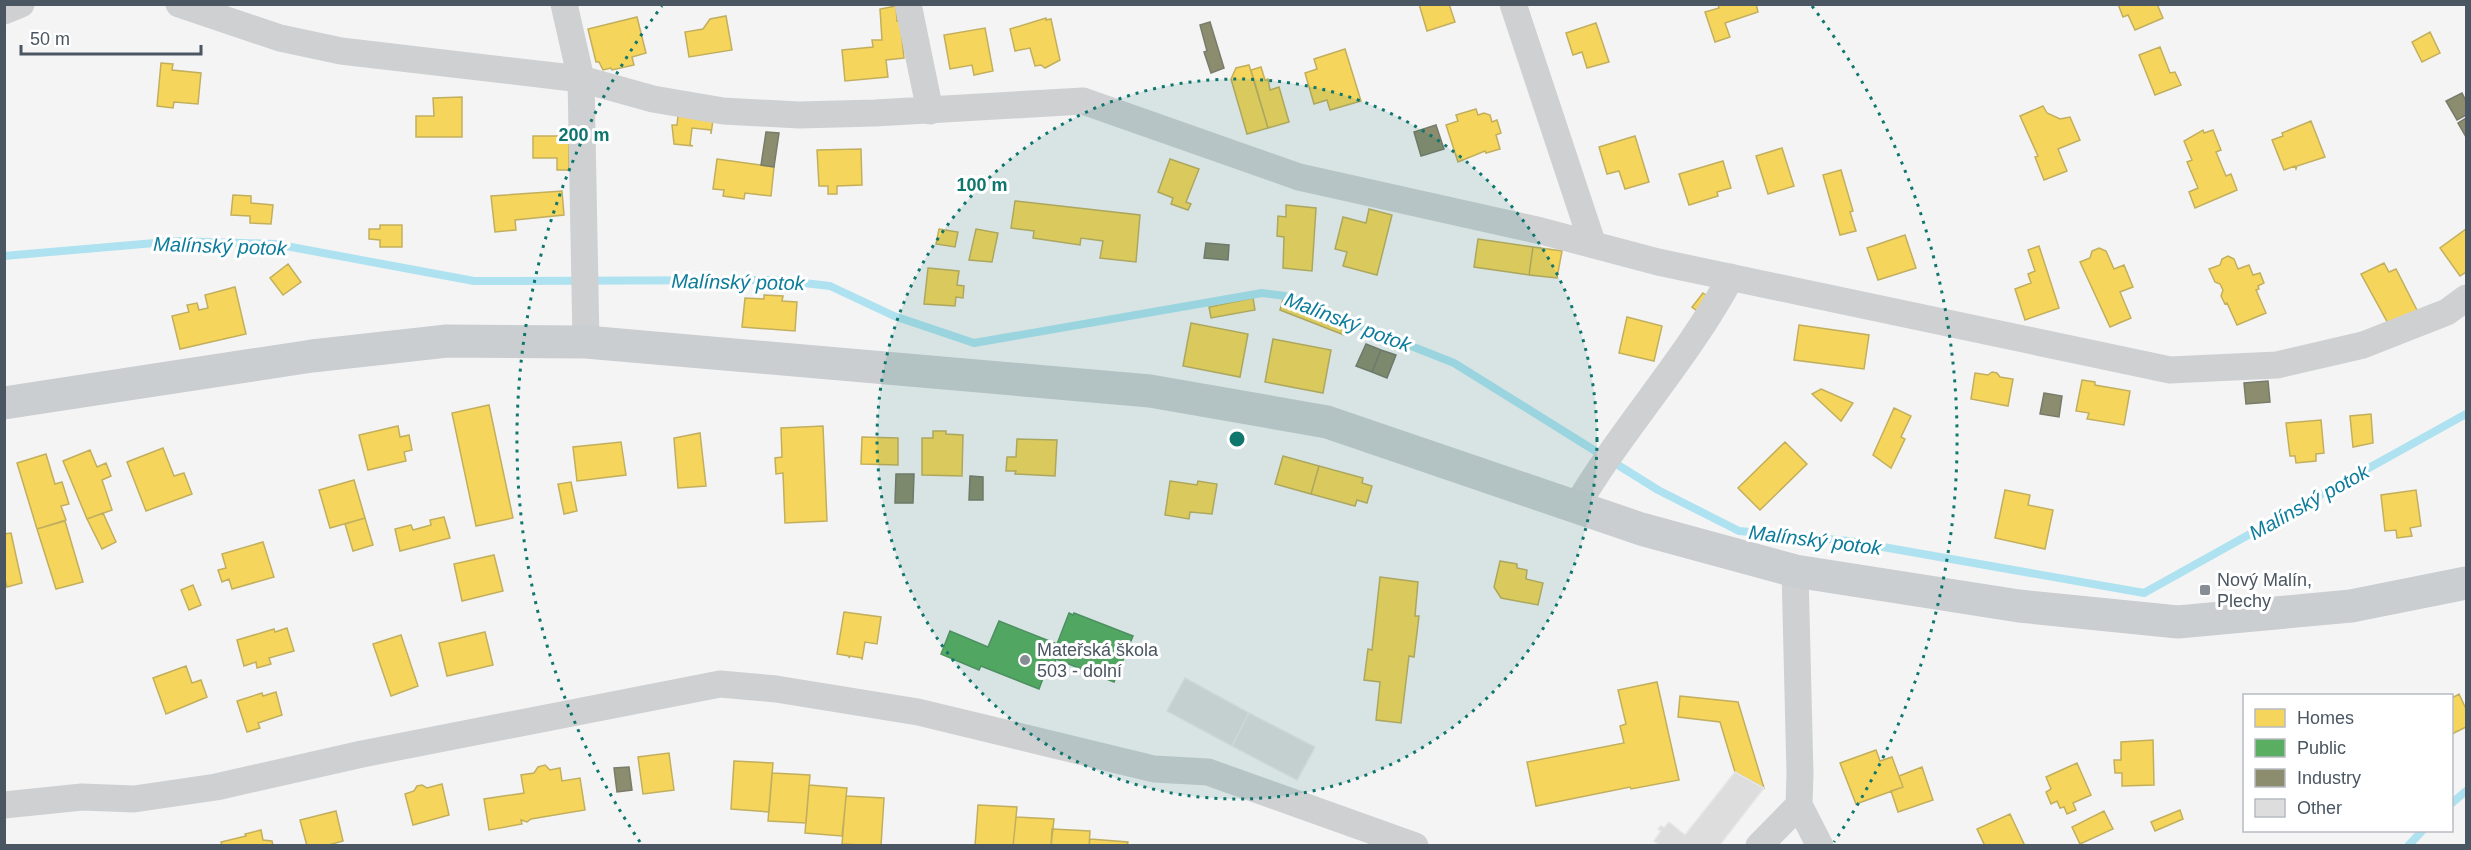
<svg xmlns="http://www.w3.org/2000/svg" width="2471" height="850" font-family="Arial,sans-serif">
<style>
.homes{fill:#f6d55c;stroke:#c2af5e;stroke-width:1.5}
.public{fill:#5aae61;stroke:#559461;stroke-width:1.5}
.industry{fill:#8c8c6e;stroke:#787c6a;stroke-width:1.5}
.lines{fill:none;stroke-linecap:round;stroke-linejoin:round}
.stream{stroke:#aee2f0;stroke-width:8}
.building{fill:#ddddde;stroke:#e5e6e7;stroke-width:1.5}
.minor{stroke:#ced0d2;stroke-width:27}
.major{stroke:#caced1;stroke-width:33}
.ring{fill:none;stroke:#0f766e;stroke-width:3;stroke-dasharray:3 6}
.poi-dot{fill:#868d94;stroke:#fff;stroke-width:2}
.labels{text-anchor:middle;stroke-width:6;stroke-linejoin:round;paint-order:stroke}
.poi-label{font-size:18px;fill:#4a5661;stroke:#fff;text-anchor:start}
.water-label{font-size:20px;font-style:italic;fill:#0c7c9b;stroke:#fff}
.centre{fill:#0f766e;stroke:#fff;stroke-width:3}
.ring-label{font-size:18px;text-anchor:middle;font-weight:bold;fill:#0f766e;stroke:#fff;stroke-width:6;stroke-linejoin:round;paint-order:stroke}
</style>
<rect width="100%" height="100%" fill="#f4f4f4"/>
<path class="homes" d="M1419 4H1449L1455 22 1427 31Z
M1718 4H1756L1758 12 1725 23 1730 37 1715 42 1705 12 1719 8Z
M2118 4H2157L2163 18 2135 30 2128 15 2123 17Z
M896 6 897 21 900 20 904 58 886 60 888 77 845 81 842 50 873 47 872 40H882L880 9Z
M726 16 732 50 689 57 685 32 703 29 710 19Z
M637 17 646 53 632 57 634 65 612 70 611 68 603 70 599 62H596L588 29Z
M1046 18V20L1051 19 1060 60 1045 68 1041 65 1035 66 1030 48 1015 51 1010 29Z
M1596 23 1609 62 1587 68 1582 52 1573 55 1566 33Z
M985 28 993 71 974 75 972 65 950 69 944 35Z
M2430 32 2440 53 2422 62 2412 42Z
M2160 47 2170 73 2175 72 2181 85 2155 95 2139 55Z
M1345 49 1361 101 1330 110 1327 100 1314 104 1305 73 1317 69 1314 59Z
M161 63 173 64 172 70 201 73 198 104 174 102 173 108 157 106Z
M1249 65 1268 128 1247 134 1231 79 1236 68Z
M1261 67 1265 80 1268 79 1270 90 1279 87 1289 122 1268 128 1251 70Z
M462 97V137H416V116H434L433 98Z
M2043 106 2047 113 2060 119 2070 117 2080 140 2058 149 2067 171 2044 180 2035 157 2038 156 2020 116Z
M1476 109 1478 115 1484 113 1490 115 1492 122 1497 120 1501 133 1496 135 1500 149 1486 153 1485 151 1458 162 1446 125 1458 121 1456 115Z
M678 116 713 120 711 134V130L692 128 690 145 693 146 674 144 672 125H677Z
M2311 121 2325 157 2297 166 2296 169 2295 166 2284 170 2272 140 2283 136 2282 133Z
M2203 130 2204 133 2213 130 2221 150 2216 152 2226 176 2231 174 2237 190 2195 208 2189 192 2198 188 2187 162 2192 160 2184 141Z
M533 136H569V170H557V158H533Z
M1635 136 1649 182 1625 189 1619 171 1607 174 1599 147Z
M1782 148 1794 186 1768 194 1756 156Z
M861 149 862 185 837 186V194H828V186H819L817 150Z
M717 159 774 167 771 196 745 193 744 199 723 196 724 190 713 189Z
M1170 159 1199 169 1186 202 1191 204 1188 210 1171 204 1173 198 1158 192Z
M1723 161 1731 188 1717 192 1718 196 1689 205 1679 174Z
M1841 170 1853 211 1850 212 1856 231 1840 235 1823 175Z
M562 191 564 215 515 220 516 230 495 232 491 196Z
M233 195 251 196V203L273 205 271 224 250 223V216L231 215Z
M1015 201 1140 215 1136 262 1100 258 1103 241 1081 238 1080 245 1033 238 1034 231 1011 228Z
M1286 205 1316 208 1312 271 1283 268 1284 237 1277 236 1278 216 1286 217Z
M1369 209 1392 215 1377 275 1343 266 1347 252 1335 249 1343 217 1366 223Z
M380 225H402V247H380V240L369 239V229H380Z
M939 229 958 232 955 247 936 244Z
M976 229 998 233 992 262 969 260Z
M2466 229V272L2460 276 2440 248Z
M1905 235 1916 268 1878 280 1867 248Z
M1478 239 1533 247 1529 275 1474 267Z
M2039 246 2059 308 2025 320 2015 289 2031 283 2028 274 2035 271 2028 250Z
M1533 247 1562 251 1557 278 1529 275Z
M2099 248 2106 251 2114 269 2124 265 2133 287 2120 292 2131 318 2110 327 2080 262 2090 258 2092 251Z
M2228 256 2234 259 2238 269 2249 265 2253 275 2260 273 2264 283 2258 286 2259 289 2256 290 2266 313 2237 325 2227 303 2225 304 2221 296 2223 290 2220 284 2215 282 2209 269 2220 265 2222 259Z
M2384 263 2389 272 2396 269 2419 314 2389 325 2361 274Z
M288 264 301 282 283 295 270 278Z
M928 268 959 271 957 285 964 286 963 298 956 297 955 306 924 304Z
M235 287 246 334 180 349 172 316 189 312 187 305 197 303 199 310 208 308 205 295Z
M1703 293 1712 299 1701 314 1692 307Z
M764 295 783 296 782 301 797 302 795 331 742 327 745 298 764 299Z
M1253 298 1255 310 1211 318 1209 307Z
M1283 299 1347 325 1344 335 1280 310Z
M1627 317 1662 326 1654 361 1619 353Z
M1191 323 1248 334 1240 377 1183 366Z
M1799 325 1869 335 1864 369 1794 360Z
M1273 339 1331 350 1323 393 1265 382Z
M1992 372 1997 373 2000 377 2013 379 2008 406 1971 399 1975 373 1988 375Z
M2082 380 2095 382V385L2130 391 2124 425 2087 419 2089 413 2076 411Z
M1821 389 1853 403 1841 421 1812 394Z
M489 405 513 518 476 526 452 413Z
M1894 408 1911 416 1901 437 1905 439 1891 468 1873 455Z
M2371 414 2373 443 2353 447 2350 416Z
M2321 420 2324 453 2316 454V461L2296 463 2295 456H2290L2286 423Z
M398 426 400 437 409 435 412 450 404 452 406 461 368 470 359 435Z
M823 426 827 521 785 523 783 473 776 474 775 458 782 457 781 428Z
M933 431H946V434L963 435 962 476 922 475V438H933Z
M700 433 706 486 678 488 674 438Z
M862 437 898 438V465L861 464Z
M1017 439 1057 440 1055 476 1015 474 1016 471H1006L1007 457H1016Z
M621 442 626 475 577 481 573 447Z
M1785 442 1807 464 1760 510 1738 488Z
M163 448 174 476 184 473 192 494 146 511 127 462Z
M90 450 97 467 106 463 111 476 102 480 112 510 87 519 63 461Z
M46 454 55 484 62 482 69 504 61 506 66 520 37 529 17 463Z
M1283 456 1319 466 1311 494 1275 484Z
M1319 466 1363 478 1362 483 1372 486 1367 503 1357 500 1355 506 1311 494Z
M354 480 365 518 330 528 319 490Z
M1170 481 1197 485 1198 481 1217 484 1212 514 1190 512 1189 519 1165 515Z
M571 482 577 511 564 514 558 484Z
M2005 490 2030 495 2028 505 2053 510 2045 549 1995 538Z
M2416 490 2421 526 2410 528 2412 536 2397 538 2396 530 2385 531 2381 495Z
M103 513 116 542 102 549 87 519Z
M444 517 450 538 400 551 395 529 411 525 413 530 431 525 430 520Z
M365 518 373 545 353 551 345 524Z
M65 521 83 582 56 589 37 529Z
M11 533 22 583 7 587 4 576V534Z
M263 542 274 577 232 589 229 579 222 582 218 570 226 568 222 554Z
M494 555 503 591 462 601 454 564Z
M1500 561 1517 564V568L1527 570 1526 579 1543 583 1538 605 1501 598 1494 587Z
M1380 577 1418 582 1415 616H1419L1414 657 1409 656 1401 723 1376 720 1380 682 1364 680 1368 649 1372 650Z
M193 585 201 605 189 610 181 590Z
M844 612 881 617 877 644 865 642 862 660V658L850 656 849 658V656L837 654Z
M287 628 294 651 269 658 271 664 257 668 256 662 244 666 237 640 274 629 275 632Z
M485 632 493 665 447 676 439 643Z
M401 635 418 686 391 696 373 644Z
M186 666 192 683 201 680 207 697 166 714 153 678Z
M1657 682 1679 780 1631 789 1630 787 1536 806 1527 762 1624 743 1620 726 1626 724 1618 690Z
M276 692 282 715 258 723 260 728 247 732 237 701 262 693 263 696Z
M2459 694 2466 709V727L2452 734V698Z
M1680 696 1738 702 1764 788 1735 772 1720 722 1678 717Z
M2153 740 2154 785 2122 786V773H2115L2114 760H2121V742Z
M1876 750 1880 761 1892 757 1903 787 1856 804 1840 763Z
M669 753 674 790 643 794 638 757Z
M734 761 773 763 769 812 731 809Z
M2077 763 2091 795 2073 803 2076 810 2067 814 2064 807 2060 808 2057 801 2051 804 2046 792 2051 789 2046 777Z
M545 765 550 770 560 768 562 781 580 778 585 810 531 819 527 822 521 820 522 824 489 830 484 799 524 793 521 775 534 773 538 767Z
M1922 767 1933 800 1898 812 1891 791 1903 787 1899 776Z
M772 773 810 775 806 823 768 821Z
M442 784 449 815 413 825 405 794 414 791 417 786 422 785 427 788Z
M809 785 847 788 842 836 805 833Z
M846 796 884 798 881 846 842 844Z
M978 805 1017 807 1013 846H975Z
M2180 810 2183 819 2155 831 2151 822Z
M336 811 343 841 325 846H307L300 820Z
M2104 811 2113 829 2080 844 2072 827Z
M2010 814 2025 846H1985L1977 829Z
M1016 817 1054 819 1051 846H1013Z
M1052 829 1090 831 1089 846H1051Z
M261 830 263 840 272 841 273 846H222L221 842 246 836 245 834Z
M1090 839 1128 842 1127 846H1089Z"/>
<path class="public" d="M1069 613 1073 615 1074 613 1133 636 1114 682 1056 659 1053 667 1048 665 1039 689 981 666 979 670 941 654 950 631 988 647 999 621 1057 644Z"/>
<path class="industry" d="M1210 22 1224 68 1211 73 1204 52 1207 51 1200 25Z
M2462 93 2466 101V115L2457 120 2446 101Z
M2466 118V137L2458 123Z
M1436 125 1444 149 1421 156 1414 132Z
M766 132 779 133 774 167 761 165Z
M1206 243 1229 245 1228 260 1204 258Z
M1366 344 1381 350 1372 372 1356 366Z
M1381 350 1396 355 1387 378 1372 372Z
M2268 381 2270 402 2246 404 2244 383Z
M2044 393 2062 396 2059 417 2040 414Z
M896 474H914L913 503H895Z
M970 476 983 477V500H969Z
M629 767 632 790 617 792 614 768Z"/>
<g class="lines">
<path class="stream" d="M4 256 178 241 275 244 474 281 778 280 830 286 894 316 974 343 1262 293 1285 296 1454 363 1658 490 1739 531 1849 541 2144 593 2466 414
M2452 803 2466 791
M2408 846 2423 830"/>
</g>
<path class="building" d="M1185 678 1249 713 1232 746 1167 711Z
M1249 713 1315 747 1297 780 1232 746Z
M1735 772 1764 788 1719 846H1661L1654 841 1661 831 1658 829 1661 826 1664 828 1669 822 1685 835Z"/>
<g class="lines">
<path class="minor" d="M179 4 280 38 341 51 581 79 653 99 723 111 799 115 875 113 1083 101 1299 177 1541 231 1658 262 2170 370 2277 365 2363 345 2447 312 2466 298
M564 4 581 79 586 342
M908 4 930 111
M1513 4 1593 245
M4 11 21 4
M1576 507C1623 427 1687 359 1731 277
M1795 571 1800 774 1799 805 1820 846
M4 805 82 797 134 799 216 787 362 754 720 684 776 689 918 712 1154 769 1208 772 1415 846
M1759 846 1799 805"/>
<path class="major" d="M4 403 312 356 447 341 586 342 1150 391 1327 422 1641 529 1795 571 2019 606 2178 622 2351 606 2466 583"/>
</g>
<circle cx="1237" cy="439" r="360" fill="#0f766e" fill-opacity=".12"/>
<g class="ring">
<circle cx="1237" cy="439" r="360"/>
<path d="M640 842A720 720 0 0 1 662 6M1812 6A720 720 0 0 1 1834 842"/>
</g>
<g class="poi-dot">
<rect x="2199" y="584" width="12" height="12" rx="3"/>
<circle cx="1025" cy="660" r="6"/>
</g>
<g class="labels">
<g class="poi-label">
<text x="2217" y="586">Nový Malín,<tspan x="2217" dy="21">Plechy</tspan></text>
<text x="1037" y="656">Mateřská škola<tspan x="1037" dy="21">503 - dolní</tspan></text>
</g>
<g class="water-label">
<text transform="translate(220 246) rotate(2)" y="7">Malínský potok</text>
<text transform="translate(738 282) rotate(1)" y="7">Malínský potok</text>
<text transform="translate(1348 322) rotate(21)" y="7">Malínský potok</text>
<text transform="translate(2309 502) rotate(-29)" y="7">Malínský potok</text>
<text transform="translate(1815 540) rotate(7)" y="7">Malínský potok</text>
</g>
</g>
<circle cx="1237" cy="439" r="9" class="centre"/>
<g class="ring-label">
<text x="584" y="141">200 m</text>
<text x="982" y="191">100 m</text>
</g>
<rect width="2471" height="850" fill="none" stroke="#4a5661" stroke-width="12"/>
<rect x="2243" y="694" width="210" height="138" fill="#ffffff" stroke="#b7bbc0" stroke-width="1.5"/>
<rect x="2255" y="709" width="30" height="18" fill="#f6d55c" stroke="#b7bbc0" stroke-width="1.5"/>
<text x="2297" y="724" font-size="18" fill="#4a5661">Homes</text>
<rect x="2255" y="739" width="30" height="18" fill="#5aae61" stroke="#b7bbc0" stroke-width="1.5"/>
<text x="2297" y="754" font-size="18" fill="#4a5661">Public</text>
<rect x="2255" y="769" width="30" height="18" fill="#8c8c6e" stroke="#b7bbc0" stroke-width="1.5"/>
<text x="2297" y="784" font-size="18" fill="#4a5661">Industry</text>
<rect x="2255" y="799" width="30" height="18" fill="#ddddde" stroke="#b7bbc0" stroke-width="1.5"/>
<text x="2297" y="814" font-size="18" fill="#4a5661">Other</text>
<path d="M21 45v9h180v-9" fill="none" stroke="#4a5661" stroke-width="3"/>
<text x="30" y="45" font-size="18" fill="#4a5661" stroke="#ffffff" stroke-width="4.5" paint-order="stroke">50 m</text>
</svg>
